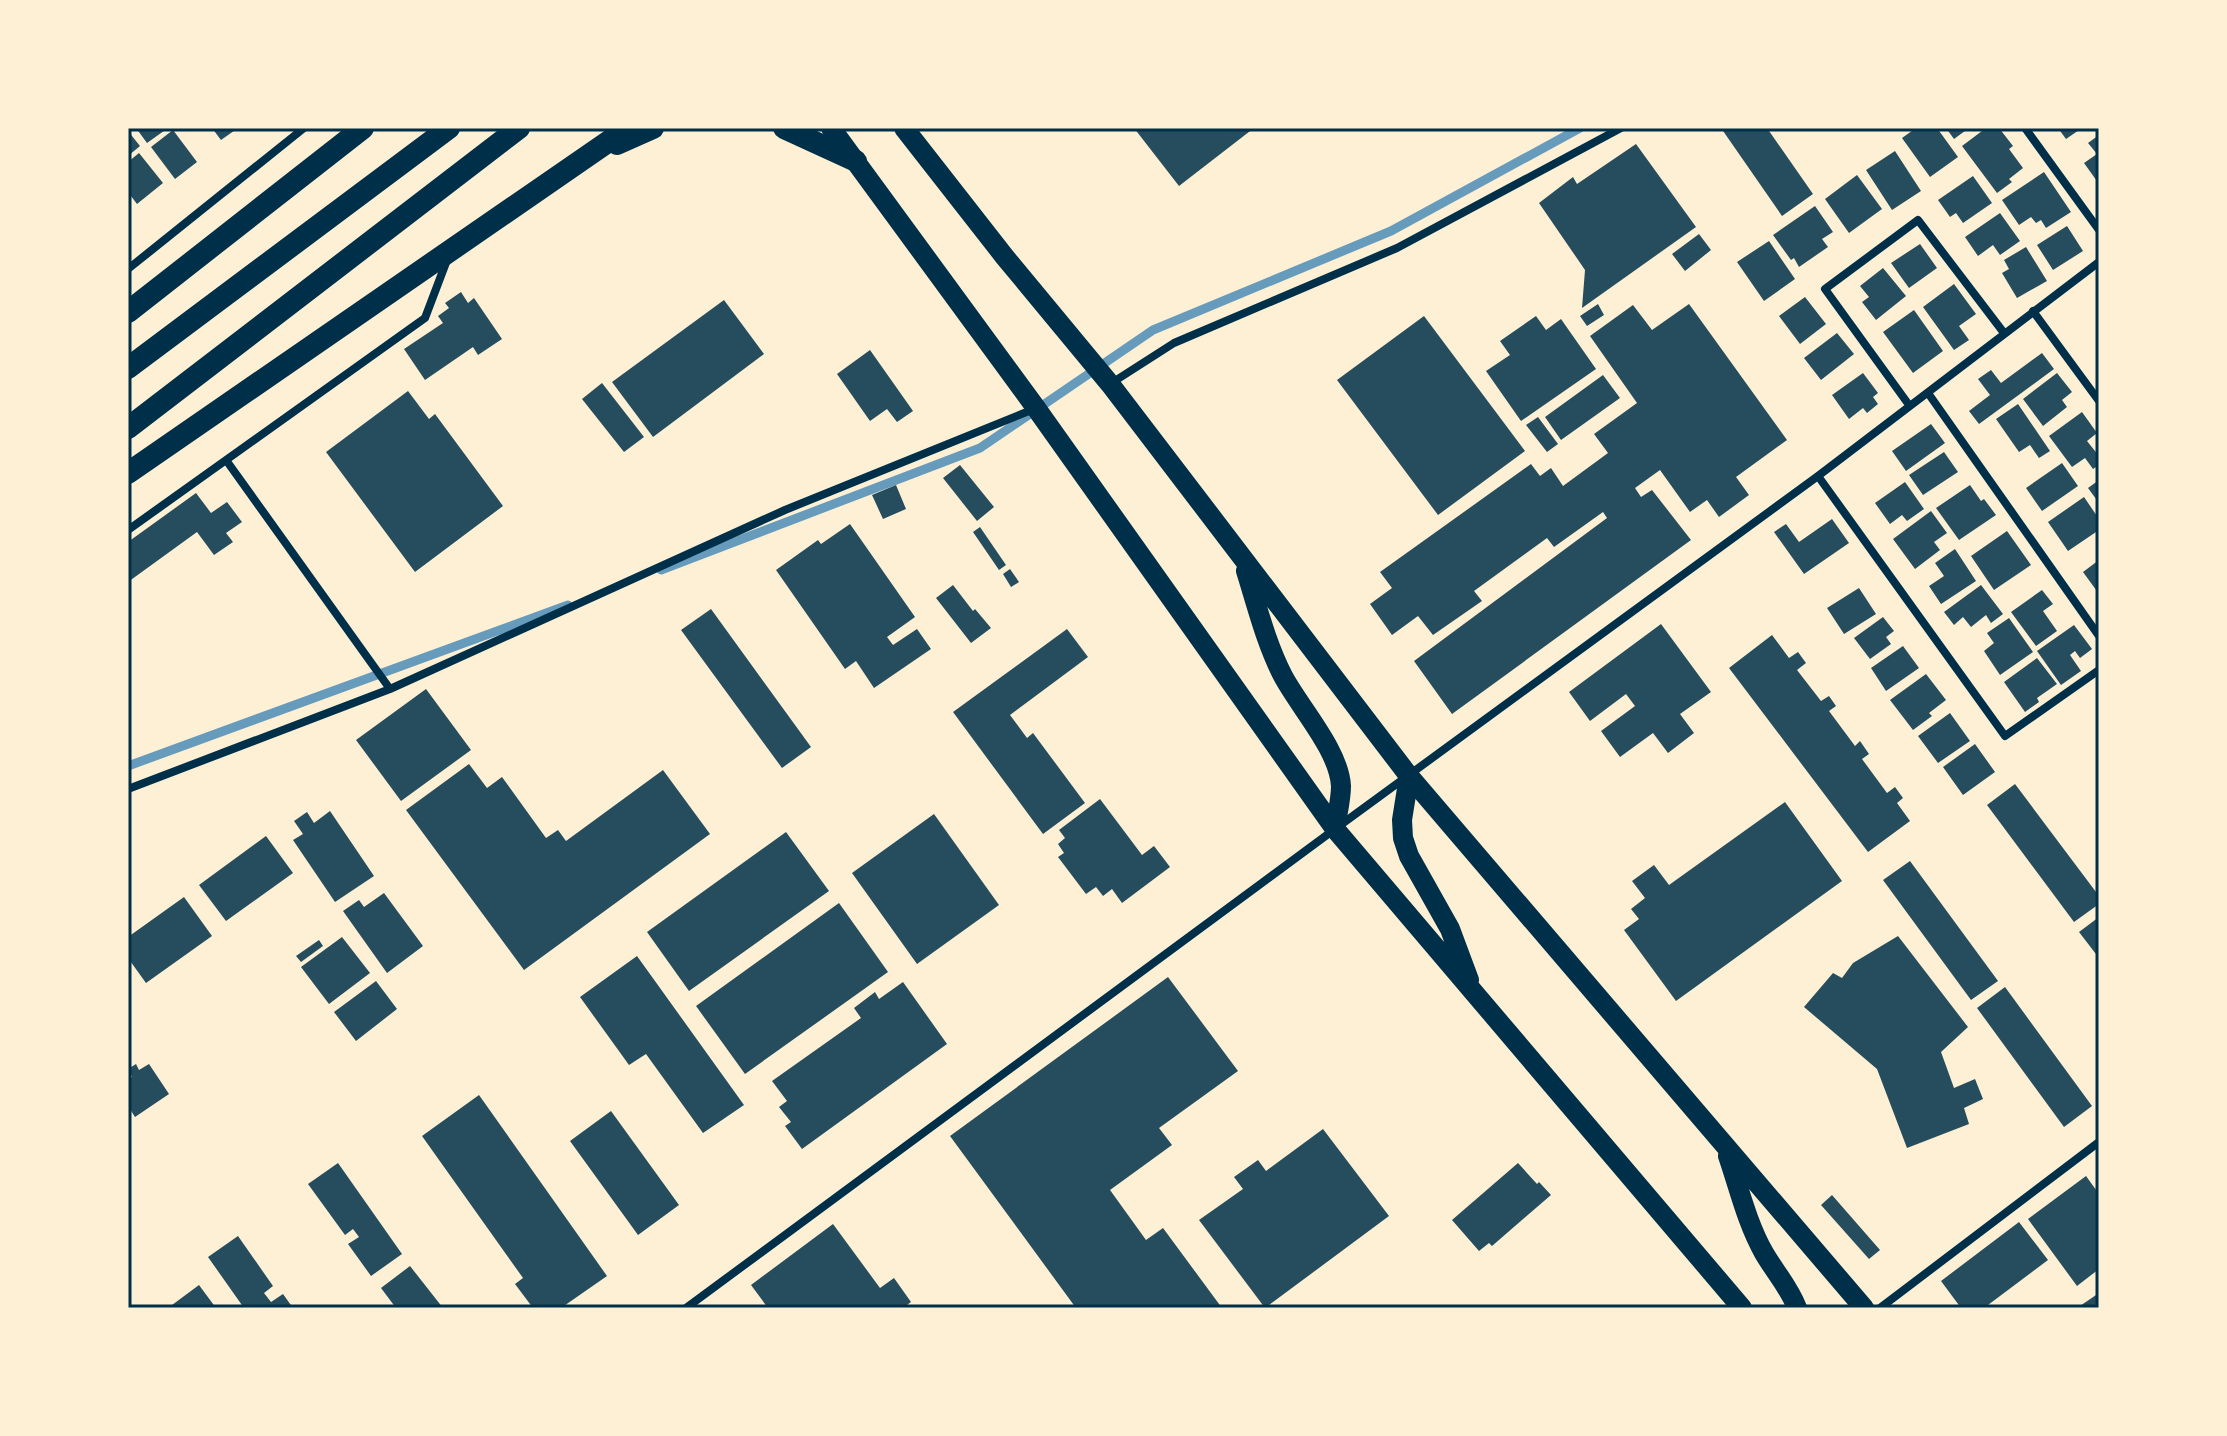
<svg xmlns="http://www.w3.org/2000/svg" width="2227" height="1436" font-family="'Titillium Web',sans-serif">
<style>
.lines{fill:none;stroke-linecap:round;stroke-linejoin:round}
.stream{stroke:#669bbc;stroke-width:9}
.building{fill:#264d5e}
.minor{stroke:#003049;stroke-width:8}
.primary{stroke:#003049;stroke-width:20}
.trunk{stroke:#003049;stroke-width:22}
.neatline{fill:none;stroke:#003049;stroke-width:3}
</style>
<rect width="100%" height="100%" fill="#fdf0d5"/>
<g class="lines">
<path class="stream" d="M661 570 980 448 1153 330 1391 231 1580 128
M128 766 568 605"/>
</g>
<path class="building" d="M136 128H168L147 143Z
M212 128H238L221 140Z
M1134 128H1254L1179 186Z
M1721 128H1767L1813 194 1782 216Z
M1916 128H1937L1958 157 1930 177 1902 138Z
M1946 128H1969L1954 139Z
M1986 128H1999L2013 146 2009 149 2023 168 2009 179 2012 182 1997 193 1962 146Z
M2058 128H2082L2066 139Z
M173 130 197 162 175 179 151 147Z
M128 131 140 146 128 156Z
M2099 135V184L2084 163 2097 154 2088 143Z
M1636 144 1696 227 1582 308 1585 270 1539 203 1573 177 1577 184Z
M1895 151 1921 191 1892 210 1866 170Z
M139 153 163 183 137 204 128 192V162Z
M2044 172 2071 212 2046 228 2041 220 2036 223 2031 217 2019 225 2002 200Z
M1857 175 1882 209 1849 233 1825 199Z
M1973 176 1992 203 1963 223 1956 213 1950 217 1938 200Z
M1815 206 1833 232 1822 239 1828 247 1799 267 1794 258 1791 260 1773 235Z
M2000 213 2020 241 2000 255 1993 245 1978 256 1965 237Z
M2067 226 2083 251 2053 270 2037 245Z
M1699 234 1711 250 1685 271 1672 254Z
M1769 241 1795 279 1764 301 1737 262Z
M1920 244 1937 268 1909 288 1891 263Z
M2026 247 2047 281 2017 298 2002 273 2009 269 2004 260Z
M1883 268 1906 296 1876 320 1862 302 1869 297 1860 286Z
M1954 284 1976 314 1959 326 1969 340 1954 350 1923 307Z
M461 292 468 303 474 298 502 339 478 355 473 347 425 380 404 349 443 323 438 316 449 308 445 303Z
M1805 297 1826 324 1800 344 1779 316Z
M724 300 764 354 653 437 612 382Z
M1598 304 1604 315 1587 326 1580 316Z
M1689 304 1787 440 1736 477 1749 495 1719 517 1707 500 1690 512 1660 470 1635 488 1641 497 1652 490 1691 540 1452 714 1414 661 1607 518 1603 512 1554 547 1547 538 1474 591 1482 601 1433 635 1418 616 1392 635 1370 604 1392 588 1380 572 1531 464 1540 476 1551 468 1563 486 1608 453 1594 434 1637 403 1590 336 1633 305 1652 330Z
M1914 310 1943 351 1913 373 1883 332Z
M1424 316 1525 451 1438 515 1337 380Z
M1536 316 1546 330 1561 319 1596 369 1521 421 1486 371 1510 355 1500 341Z
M1837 333 1854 354 1821 380 1804 358Z
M870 350 913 411 897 422 887 409 870 421 837 374Z
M2042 353 2054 369 1979 424 1969 411 1990 395 1978 379 1991 370 2001 383Z
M1863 373 1878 393 1873 397 1878 404 1867 413 1863 408 1849 419 1832 395Z
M2057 373 2072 392 2062 400 2067 407 2043 426 2023 399Z
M1603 375 1620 398 1561 440 1545 417Z
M602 383 644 437 624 452 582 399Z
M408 391 429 419 435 414 503 506 415 572 326 452Z
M2018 404 2050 451 2039 458 2030 445 2019 452 1996 419Z
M2082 412 2097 433 2087 441 2099 456V465L2093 469 2085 458 2072 467 2049 436Z
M1538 417 1558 444 1547 452 1526 425Z
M1931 424 1945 443 1906 471 1892 451Z
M1944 452 1958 472 1923 495 1909 475Z
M2062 463 2078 486 2042 511 2026 488Z
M960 465 994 507 977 521 943 478Z
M2099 480V503L2088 488Z
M1905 482 1924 509 1907 521 1902 515 1890 524 1875 503Z
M896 485 906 509 883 519 872 495Z
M1970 485 1981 501 1984 499 1996 515 1959 540 1936 508Z
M196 493 211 513 227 502 242 522 226 533 233 542 214 555 197 532 128 582V542Z
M2084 497 2099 519V530L2068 551 2048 522Z
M1931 511 1947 533 1934 542 1940 550 1915 569 1893 539Z
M1832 519 1849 543 1804 574 1774 532 1786 524 1799 542Z
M850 524 915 617 887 637 893 645 917 629 931 649 874 688 856 661 845 669 776 570 818 540 821 544Z
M980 527 1006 565 999 570 973 532Z
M2007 531 2031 565 1994 590 1971 556Z
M1955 549 1976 581 1941 604 1929 586 1944 576 1935 563Z
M2099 560V594L2083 572Z
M1010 569 1019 582 1011 587 1003 574Z
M953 585 973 611 975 609 991 628 971 643 936 598Z
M1981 585 2003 614 1991 623 1986 615 1971 627 1963 617 1954 625 1944 612Z
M1859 588 1876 614 1844 634 1827 608Z
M2042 590 2053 604 2043 611 2057 631 2036 646 2011 612Z
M711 609 811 747 782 768 681 630Z
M1883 617 1894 631 1886 637 1891 644 1870 659 1854 638Z
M2009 618 2033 652 2000 675 1984 651 1994 643 1987 633Z
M1661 624 1711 692 1680 714 1694 733 1668 753 1653 733 1620 757 1601 731 1635 706 1626 694 1590 721 1569 692Z
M2074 625 2092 649 2080 658 2075 651 2070 655 2081 671 2061 685 2037 651Z
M1067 629 1088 657 1010 715 1027 738 1033 733 1085 803 1043 834 953 712Z
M1772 635 1789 658 1798 652 1806 663 1797 670 1821 701 1829 696 1836 706 1829 711 1855 746 1860 741 1869 754 1862 759 1887 793 1895 787 1903 798 1897 803 1910 821 1868 852 1729 668Z
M1903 646 1919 668 1886 691 1871 668Z
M2037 658 2057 684 2037 698 2039 702 2025 712 2004 682Z
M1926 674 1946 700 1929 713 1932 716 1913 730 1890 700Z
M426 689 471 750 401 801 356 740Z
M1950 713 1970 741 1938 763 1918 736Z
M1975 744 1995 772 1963 795 1943 767Z
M469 764 487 788 502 777 546 838 558 830 566 841 663 770 710 834 524 970 406 810Z
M2015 784 2099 896V904L2074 922 1987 805Z
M1100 799 1142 855 1154 846 1170 867 1122 903 1112 889 1103 896 1096 887 1086 894 1058 857 1064 853 1058 844 1065 838 1059 830Z
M1785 802 1842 881 1676 1001 1624 930 1639 919 1631 909 1645 898 1632 881 1654 865 1669 885Z
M330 811 374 876 335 902 293 840 303 834 294 821 307 812 314 823Z
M934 814 999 905 917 964 852 873Z
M786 832 829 891 689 991 647 932Z
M266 836 293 873 226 921 199 885Z
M1910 861 1998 981 1971 1000 1883 880Z
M384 893 423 946 387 973 343 911 359 900 364 907Z
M184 897 212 936 146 983 128 958V937Z
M839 903 888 972 745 1074 696 1006Z
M2099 917V958L2079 932Z
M1898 936 1968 1027 1941 1052 1954 1088 1975 1079 1983 1099 1964 1108 1969 1124 1907 1148 1877 1069 1804 1007 1833 973 1842 978 1853 963Z
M342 937 370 973 329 1004 301 967Z
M319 940 323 946 301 962 296 956Z
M637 956 744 1105 703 1133 646 1054 629 1065 580 997Z
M1168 977 1238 1071 1159 1128 1172 1145 1110 1190 1146 1240 1163 1228 1222 1308H1076L950 1136Z
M376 981 397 1009 356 1041 334 1012Z
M903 982 947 1044 802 1149 785 1126 791 1122 779 1107 787 1101 772 1081 861 1018 854 1008 875 992 879 999Z
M2005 987 2092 1106 2064 1127 1977 1008Z
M136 1064 139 1070 149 1064 169 1094 135 1117 128 1106V1079L132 1077 128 1069Z
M479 1095 607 1276 561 1308H533L515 1284 523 1278 422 1136Z
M611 1111 679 1205 638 1235 570 1141Z
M1323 1129 1389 1216 1265 1308 1199 1220 1243 1189 1234 1177 1258 1160 1266 1171Z
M338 1163 402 1254 371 1276 348 1244 359 1237 353 1229 345 1235 308 1184Z
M1518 1163 1537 1184 1539 1182 1551 1195 1492 1246 1489 1243 1479 1251 1452 1220Z
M2086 1176 2099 1194V1269L2077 1286 2028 1219Z
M1832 1195 1880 1250 1869 1259 1821 1205Z
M2019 1222 2048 1260 1984 1308H1961L1941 1281Z
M833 1224 880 1288 894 1278 911 1302 903 1308H768L751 1285Z
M238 1236 273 1286 264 1293 271 1302 283 1294 293 1308H244L208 1257Z
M410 1266 443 1308H396L381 1288Z
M199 1285 216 1308H168Z
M2099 1293V1308H2077Z"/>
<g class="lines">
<path class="minor" d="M2025 128 2099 230
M128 269 304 128
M2033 311 2099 401
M1110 384 1174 343 1397 248 1621 128
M1928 393 2099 636
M1909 405 1825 289 1918 220 2004 333
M226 460 390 689
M1818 476 2005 736 2099 670
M128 530 425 318 447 260
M128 789 390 689 785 510 1034 409
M686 1308 1335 829 1818 476 2099 262
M1880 1308 2099 1142"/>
<path class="primary" d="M831 128 1036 408 1335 829 1742 1308
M904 128 1004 256 1110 384 1409 776 1864 1308
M1246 571C1257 606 1266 643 1283 676 1300 708 1339 750 1341 786 1341 800 1337 815 1335 829
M1409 776 1402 820 1403 838 1409 856 1450 929 1469 980
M1728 1156C1739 1188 1747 1223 1764 1253 1775 1272 1789 1287 1797 1308"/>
<path class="trunk" d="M784 128 856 161
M617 144 653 128
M128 312 363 128
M128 368 449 128
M128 428 519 128
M128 473 628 128"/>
</g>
<rect width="2227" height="1436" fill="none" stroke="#fdf0d5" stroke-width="260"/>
<rect x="130" y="130" width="1967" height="1176" class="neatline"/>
</svg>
